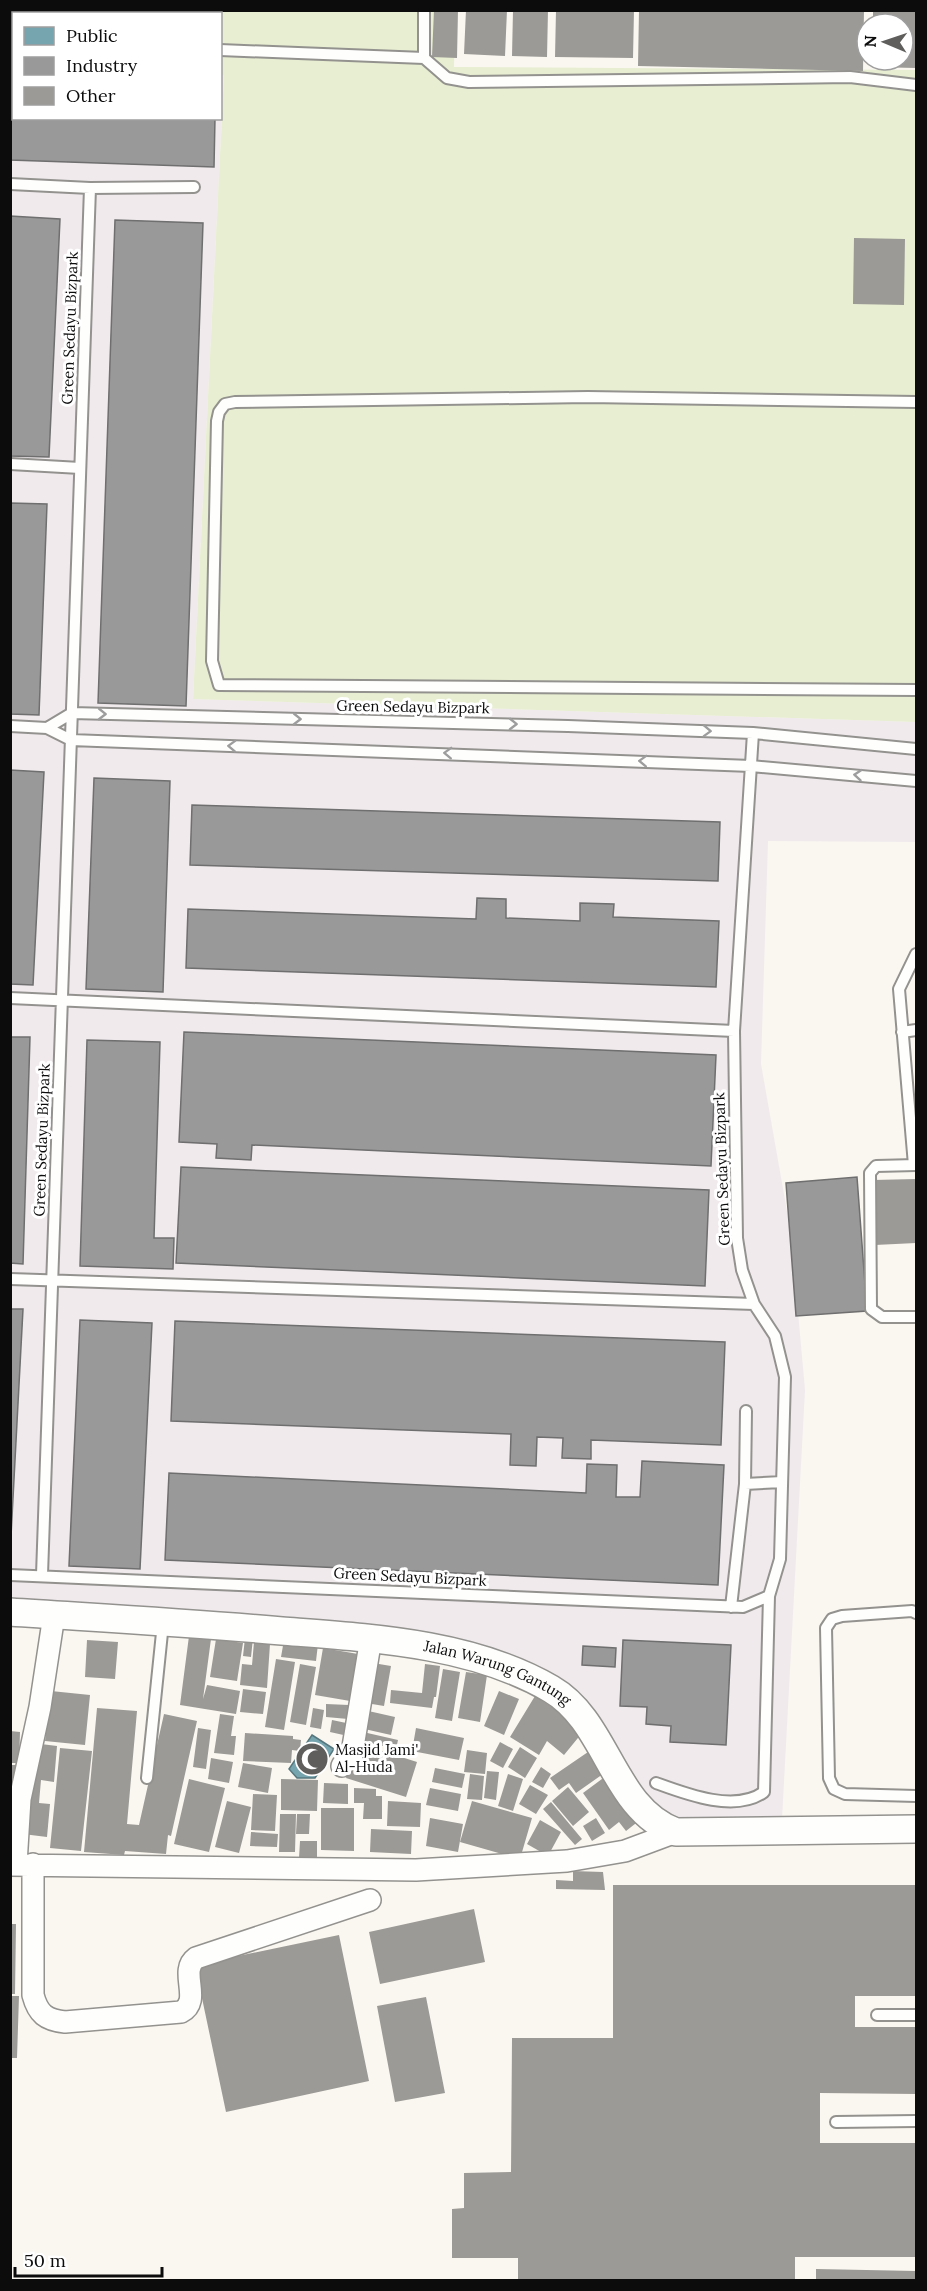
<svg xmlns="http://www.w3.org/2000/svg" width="927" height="2291" font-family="Lora,serif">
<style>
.industrial{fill:#f0eaed}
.green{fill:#e7eed1}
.public{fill:#76a5af;stroke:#56777e;stroke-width:1.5}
.industry{fill:#999;stroke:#6f6f6f;stroke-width:1.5}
.building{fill:#9c9a96}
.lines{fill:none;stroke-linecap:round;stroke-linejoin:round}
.service-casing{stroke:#93928f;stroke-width:14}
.minor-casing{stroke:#93928f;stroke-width:24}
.tertiary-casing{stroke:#93928f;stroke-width:30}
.service{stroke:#fefefd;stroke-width:10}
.minor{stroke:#fefefd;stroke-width:21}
.tertiary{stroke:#fefefd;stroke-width:27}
.oneway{stroke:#9d9d9d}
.labels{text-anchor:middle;stroke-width:6;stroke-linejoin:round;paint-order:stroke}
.street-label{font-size:15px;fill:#0c0c0c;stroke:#fff}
.poi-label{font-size:15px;fill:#0c0c0c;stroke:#fff;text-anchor:start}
</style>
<rect width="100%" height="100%" fill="#faf7f0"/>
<path class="industrial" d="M10 64H13L14 118H220L221 75H224L193 699 916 722V842L768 841 761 1064 791 1234 805 1390 782 1819 662 1822 605 1746 487 1656 11 1612Z"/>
<path class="green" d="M10 11H455L454 67 916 70V722L193 699 224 75H220V14H14L13 64H11Z"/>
<path class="public" d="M312 1735 334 1749 315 1778H297L289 1769Z"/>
<path class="industry" d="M10 79H14V118H215L214 167 10 160Z
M10 216 60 219 49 457 10 456Z
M115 220 203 223 186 706 98 703Z
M10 503 47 504 39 715 10 714Z
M10 770 44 772 33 985 10 984Z
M94 778 170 781 163 992 86 989Z
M192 805 720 822 718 881 190 865Z
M477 898 506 899V918L580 921V903L614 904 613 917 719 921 716 987 186 968 188 909 476 919Z
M184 1032 716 1055 711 1166 252 1145 251 1160 216 1158 217 1144 179 1142Z
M10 1037H30L23 1264 10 1263Z
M87 1040 160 1042 154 1238H174L173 1269 80 1266Z
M181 1167 709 1190 705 1286 176 1263Z
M857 1177 867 1311 796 1316 786 1183Z
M10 1309H23L10 1555Z
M80 1320 152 1323 140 1569 69 1566Z
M175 1321 725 1342 721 1445 591 1440V1459L562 1458 563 1438 537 1437 536 1466 510 1465 511 1434 171 1421Z
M642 1461 724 1465 718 1585 165 1560 169 1473 586 1493 587 1464 617 1465 616 1497H640Z
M623 1640 731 1645 726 1745 670 1742 671 1726 646 1724 647 1707 620 1706Z
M583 1646 616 1648 615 1667 582 1665Z"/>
<path class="building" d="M434 10H458L457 58 432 57Z
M466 10H507L505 56 464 54Z
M513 10H548L547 57 512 56Z
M556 10H634L633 58 555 57Z
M639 10H864L863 71 638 66Z
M873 10H916V68L872 67V60H903V24H873Z
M854 238 905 239 904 305 853 304Z
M916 1179V1243L875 1245 873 1180Z
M189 1636 211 1639 203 1699 207 1685 240 1691 236 1714 180 1705Z
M245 1638H253L251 1657 243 1656Z
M216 1639 243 1643 237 1681 210 1677Z
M87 1640 118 1642 115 1679 85 1677Z
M284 1640 318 1644 316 1661 281 1657Z
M254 1642 270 1644 267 1688 240 1685 242 1664 252 1665Z
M323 1648 364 1655 356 1702 315 1695Z
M276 1659 295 1662 284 1730 265 1727Z
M373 1663 391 1666 384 1706 366 1703Z
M300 1664 316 1667 306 1725 290 1722Z
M425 1664 440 1666 436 1697H434L432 1708 390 1703 391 1690 422 1693Z
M443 1669 460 1672 452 1721 435 1718Z
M466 1672 487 1675 480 1722 458 1718Z
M243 1689 266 1692 263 1714 240 1712Z
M51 1691 90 1695 85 1745 45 1741Z
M499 1691 519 1699 504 1735 484 1726Z
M535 1696 564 1715 582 1733 564 1755 547 1741 539 1755 510 1737Z
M326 1704 349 1705 348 1719 326 1717Z
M97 1708 137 1711 127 1824 139 1825 164 1714 197 1721 171 1836 168 1835 166 1854 125 1851 124 1855 84 1852Z
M313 1708 324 1710 321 1729 310 1727Z
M364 1710 395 1717 391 1735 360 1728Z
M220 1714 234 1716 231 1736H236L234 1755 214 1753Z
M332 1720 351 1724 348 1736 330 1732Z
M198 1728 211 1730 206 1769 193 1767Z
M416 1728 464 1738 459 1760 412 1751Z
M10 1731 20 1732 19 1763H10Z
M363 1732 398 1740 396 1749 361 1741Z
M245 1733 293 1736V1739L301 1740 300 1751 292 1750 291 1763 243 1761Z
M500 1742 513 1749 503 1768 490 1761Z
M357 1743 417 1762 406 1797 346 1778Z
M41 1744 57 1746 54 1782 41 1780 39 1803 50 1804 47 1837 23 1834 33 1766H39Z
M520 1747 537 1758 525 1778 508 1767Z
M60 1748 92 1751 81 1851 50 1848Z
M467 1750 487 1753 485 1774 464 1772Z
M588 1752 603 1774 576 1793 569 1783 559 1790 550 1778Z
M211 1758 233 1762 229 1783 208 1779Z
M243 1763 272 1768 268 1793 238 1787Z
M10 1765H20V1781H10Z
M541 1767 551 1774 543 1788 532 1782Z
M435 1768 465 1774 462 1788 432 1782Z
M487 1771 499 1772 496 1800 484 1798Z
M470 1774 484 1776 482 1800 467 1799Z
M508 1774 523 1779 513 1811 498 1806Z
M606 1776 640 1820 626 1831 619 1822 609 1830 583 1793Z
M189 1779 225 1788 209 1852 174 1844Z
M281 1779 318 1780 317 1811 281 1810Z
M324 1783 348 1784V1804L323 1803Z
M530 1785 548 1795 536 1814 519 1804Z
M568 1787 589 1812 573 1826 552 1801Z
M354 1788 376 1789V1796H382V1819H363L364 1803H354Z
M430 1788 461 1794 458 1811 426 1805Z
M253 1794 277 1795 275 1831 251 1830Z
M227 1801 251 1807 239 1853 215 1847Z
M388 1801 421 1803 420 1827 387 1826Z
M472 1801 532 1818 520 1859 460 1842Z
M551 1802 582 1839 575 1845 543 1809Z
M321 1808H354V1851L321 1850Z
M280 1814H296L295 1852H279Z
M297 1814H310L309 1834H296Z
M430 1818 463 1824 458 1852 426 1846Z
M596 1818 605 1833 592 1841 583 1826Z
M540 1820 561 1832 548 1856 527 1844Z
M371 1829 412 1831 411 1854 370 1852Z
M251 1832 278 1834 277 1847 250 1846Z
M300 1841H317V1858H299Z
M573 1871 603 1872 605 1890 556 1889V1880L573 1881Z
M613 1885H916V1996H855V2027H916V2094L820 2093V2143H916V2257H795V2280H518V2258H452V2209L464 2208V2173L511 2172 512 2038H613Z
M474 1909 485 1962 380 1984 369 1932Z
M10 1924H16L15 1994H10Z
M339 1935 369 2081 226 2112 195 1965Z
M10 1996H19L17 2058H10Z
M426 1997 445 2093 395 2102 377 2006Z
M816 2269 916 2271V2280H816Z"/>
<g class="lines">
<defs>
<path id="service" d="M10 42H14
M220 50 424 58 447 78 469 82 850 77 916 85
M424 58V10
M10 184 90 188 194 187
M916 402 588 397 235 402 225 404 219 412 217 421 212 661 219 685 916 690
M10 464 80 468
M10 726 47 728 71 740 751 766 916 781
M47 728 72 713 568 726 753 733 916 749
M10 998 734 1031
M902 1032 916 1030
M914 1165 899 989 916 954
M916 1165 876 1166 870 1173 871 1309 882 1317H916
M10 1279 754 1304
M745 1484 746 1411
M10 1575 743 1607 769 1596 780 1559 785 1377 775 1336 754 1304 742 1270 737 1238 734 1031 753 733
M42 1575 90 188
M731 1607 745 1484 782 1482
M916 1613 912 1611 842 1616 832 1619 826 1628 829 1778 834 1789 845 1794 916 1796
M147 1778 163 1623
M656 1783C686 1794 735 1813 764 1792L769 1596
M877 2015H916
M836 2122 916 2121"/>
<path id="minor" d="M342 1766 353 1747 371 1638
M16 1864 20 1799 40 1707 54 1615
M33 1864V1995C38 2014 46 2020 65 2022L181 2012C203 2001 178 1971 196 1958L370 1900
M10 1865 416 1870 567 1861 625 1851 676 1832"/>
<g id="tertiary">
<path id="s1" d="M10 1612C101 1618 192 1623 282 1631 372 1638 472 1643 551 1689 608 1722 612 1809 676 1832L916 1829"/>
</g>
</defs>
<use href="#service" class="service-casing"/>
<use href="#minor" class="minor-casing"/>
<use href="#tertiary" class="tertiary-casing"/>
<use href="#service" class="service"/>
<use href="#minor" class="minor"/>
<use href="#tertiary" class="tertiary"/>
</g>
<defs><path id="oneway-chevron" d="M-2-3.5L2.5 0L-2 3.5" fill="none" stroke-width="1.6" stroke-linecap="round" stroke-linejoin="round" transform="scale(1.5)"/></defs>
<g class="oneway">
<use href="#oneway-chevron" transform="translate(102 714) rotate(1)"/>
<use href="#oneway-chevron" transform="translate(297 719) rotate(1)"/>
<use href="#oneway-chevron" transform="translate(513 724) rotate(1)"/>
<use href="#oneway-chevron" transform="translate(707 731) rotate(2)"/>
<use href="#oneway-chevron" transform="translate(232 746) rotate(-178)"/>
<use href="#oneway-chevron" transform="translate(448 753) rotate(-178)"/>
<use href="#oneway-chevron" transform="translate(643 761) rotate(-178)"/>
<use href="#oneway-chevron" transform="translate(858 775) rotate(-175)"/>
</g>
<defs>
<symbol id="mosque-disc" viewBox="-11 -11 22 22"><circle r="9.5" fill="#5f5e5c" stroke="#fff"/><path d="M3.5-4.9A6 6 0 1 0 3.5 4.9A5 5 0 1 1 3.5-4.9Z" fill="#fff"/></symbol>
</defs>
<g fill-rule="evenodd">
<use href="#mosque-disc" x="293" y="1740" width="38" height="38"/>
</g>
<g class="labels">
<g class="street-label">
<text transform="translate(70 328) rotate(-88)" y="5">Green Sedayu Bizpark</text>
<text transform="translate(413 707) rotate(1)" y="5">Green Sedayu Bizpark</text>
<text transform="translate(42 1140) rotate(-88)" y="5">Green Sedayu Bizpark</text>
<text transform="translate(722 1169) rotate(-92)" y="5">Green Sedayu Bizpark</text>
<text transform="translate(410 1577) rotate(3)" y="5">Green Sedayu Bizpark</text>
<text dy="5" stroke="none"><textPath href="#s1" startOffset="494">Jalan Warung Gantung</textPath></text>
</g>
<g class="poi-label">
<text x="335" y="1755">Masjid Jami'<tspan x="335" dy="17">Al-Huda</tspan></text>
</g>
</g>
<rect width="927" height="2291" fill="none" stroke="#0c0c0c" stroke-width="24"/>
<rect x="12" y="12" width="210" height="108" fill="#ffffff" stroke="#9e9e9e" stroke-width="1.5"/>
<rect x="24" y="27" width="30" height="18" fill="#76a5af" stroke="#9e9e9e" stroke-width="1.5"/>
<text x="66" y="42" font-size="18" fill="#0c0c0c">Public</text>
<rect x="24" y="57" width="30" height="18" fill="#999999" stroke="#9e9e9e" stroke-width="1.5"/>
<text x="66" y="72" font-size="18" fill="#0c0c0c">Industry</text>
<rect x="24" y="87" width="30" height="18" fill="#9c9a96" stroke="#9e9e9e" stroke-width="1.5"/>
<text x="66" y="102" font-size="18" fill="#0c0c0c">Other</text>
<g transform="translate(885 42) rotate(272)"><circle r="28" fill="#ffffff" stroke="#9e9e9e" stroke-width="1.5"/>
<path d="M0-4.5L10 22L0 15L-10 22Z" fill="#5f5e5c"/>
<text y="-9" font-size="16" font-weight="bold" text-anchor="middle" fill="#0c0c0c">N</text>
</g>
<path d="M15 2267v9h147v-9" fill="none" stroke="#0c0c0c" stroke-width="3"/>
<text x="24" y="2267" font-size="18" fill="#0c0c0c" stroke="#ffffff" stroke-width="4.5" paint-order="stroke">50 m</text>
</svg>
